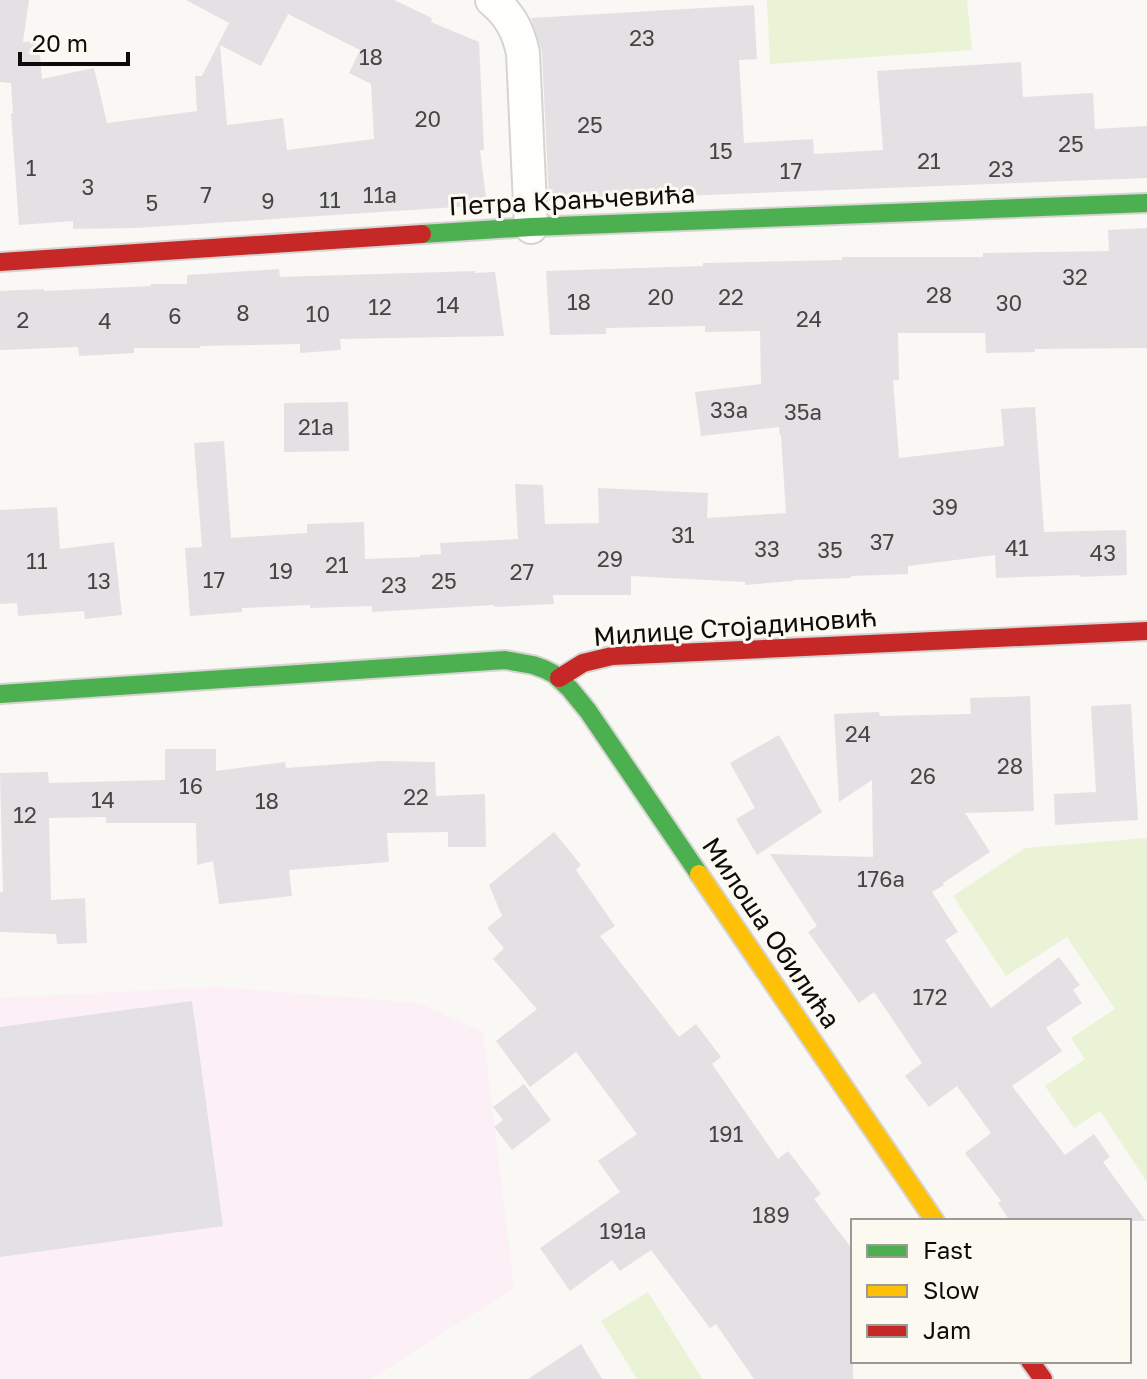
<svg xmlns="http://www.w3.org/2000/svg" width="1147" height="1379" font-family="'Golos Text',sans-serif">
<style>
.industrial{fill:#fceff5}
.green{fill:#eaf3d5}
.building{fill:#e3e1e4;fill-rule:evenodd}
.lines{fill:none;stroke-linecap:round;stroke-linejoin:round}
.street-casing{stroke:#d5d4d1;stroke-width:36}
.fast-casing{stroke:#d5d4d1;stroke-width:22}
.slow-casing{stroke:#d5d4d1;stroke-width:22}
.jam-casing{stroke:#d5d4d1;stroke-width:22}
.street{stroke:#fefefd;stroke-width:32}
.fast{stroke:#4caf50;stroke-width:18}
.slow{stroke:#ffc107;stroke-width:18}
.jam{stroke:#c62828;stroke-width:18}
.labels{text-anchor:middle;stroke-width:6;stroke-linejoin:round;paint-order:stroke}
.number-label{font-size:22px;fill:#464544}
.street-label{font-size:26px;fill:#0d0c0a;stroke:#fcf9f1}
</style>
<rect width="100%" height="100%" fill="#f9f8f4"/>
<path class="industrial" d="M217 987 418 1003 483 1032 514 1288 371 1379H0V998Z"/>
<path class="green" d="M767 0H967L972 50 770 64Z
M1147 838V1182L1100 1111 1074 1128 1045 1086 1085 1059 1071 1038 1115 1009 1067 937 1006 976 953 896 1025 848Z
M648 1292 702 1379H637L601 1321Z"/>
<path class="building" d="M0 0H29L23 42 39 41 42 79 94 68 107 123 197 111 195 76H202L229 23 186 0H394L432 18 431 22 479 42 484 150H480L487 205 136 228 73 229V221L19 225 11 113H13L11 83 0 82ZM288 14 360 50 349 73 371 84 374 139 287 150 283 118 227 125 220 45 261 66Z
M754 5 757 59 739 60 744 143 813 139 814 154 883 150 877 71 1021 62 1023 97 1093 93 1095 129 1147 126V178L549 201 542 52 531 18Z
M1147 228V348L1035 349V352L986 353 985 333H898L899 380H893L899 458 1004 446 1001 409 1035 407 1044 532 1126 530 1127 575 1080 577V575L996 578 995 555 908 566V574L851 576V578L793 580V581L745 585V582L631 576V595H553L554 604 494 607V605L372 612V606L310 608V605L242 608V612L190 616 185 548 202 547 194 443 224 441 231 538 307 533V524L364 522 365 559 420 557V555L441 554 440 543 518 539 515 484 543 485 545 524 599 523 598 488 708 493 707 518 786 513 781 435H780L779 427 701 436 695 392 761 384 760 331 705 332V326L606 328V334L550 335 546 271 703 266V263L842 260V257H983V253L1109 251 1108 230Z
M279 269 280 277 475 271V273L495 272 504 336 340 339 341 350 300 353V344L200 346V348H134V353L79 356 78 347 0 350V291L44 289V291L151 286V284H187V275Z
M348 402 349 451 284 452V403Z
M57 507 60 549 114 542 122 615 85 619 84 611 18 616 17 603 0 604V510Z
M1030 696 1034 811 965 813 990 852 943 883 944 885 932 892 958 932 945 940 991 1008 1059 957 1080 985 1073 990 1082 1003 1046 1028 1062 1051 1012 1086 1065 1155 1094 1134 1110 1157 1103 1162 1146 1221H1010L998 1203 1001 1201 965 1153 991 1133 957 1086 929 1107 905 1076 922 1063 874 992 859 1003 808 932 817 926 770 854 873 857 872 780 839 802 834 714 879 712 880 716 971 714 970 698Z
M1131 704 1138 820 1055 825 1054 794 1096 792 1091 706Z
M779 735 822 812 757 855 736 819 755 808 730 763Z
M165 749H216V771L285 762 286 768 381 761 435 762 436 796 485 794 486 847H448V832L387 833 389 862 289 870 292 896 219 904 213 861 197 865 196 823H106V817L49 818 51 900 85 898 87 943 57 944 56 934 0 932V892H3L0 773 48 772 49 783 165 780Z
M554 832 581 865 576 870 615 926 600 936 679 1037 696 1024 721 1057 712 1064 778 1159 788 1151 821 1194 814 1199 853 1250V1379H754L716 1324 710 1328 651 1250 620 1271 612 1260 570 1291 540 1248 620 1192 598 1161 637 1134 576 1052 530 1087 496 1041 537 1009 493 959 504 948 487 928 502 916 489 885Z
M192 1001 223 1226 0 1257V1027Z
M524 1084 551 1120 512 1150 494 1127 503 1120 493 1107Z
M581 1344 602 1379H528Z"/>
<g class="lines">
<defs>
<path id="street" d="M492 0C510 15 518 30 523 53L531 227"/>
<path id="fast" d="M422 234 531 227 1147 203
M0 694 505 660 533 665 544 669 554 674 570 689 588 711 699 874"/>
<path id="slow" d="M699 874 935 1221"/>
<path id="jam" d="M0 262 422 234
M559 678 583 663 612 656 1147 631
M1030 1361 1043 1379"/>
</defs>
<use href="#street" class="street-casing"/>
<use href="#fast" class="fast-casing"/>
<use href="#slow" class="slow-casing"/>
<use href="#jam" class="jam-casing"/>
<use href="#street" class="street"/>
<use href="#fast" class="fast"/>
<use href="#slow" class="slow"/>
<use href="#jam" class="jam"/>
</g>
<g class="labels">
<g class="number-label">
<text x="642" y="46">23</text>
<text x="371" y="65">18</text>
<text x="428" y="127">20</text>
<text x="590" y="133">25</text>
<text x="1071" y="152">25</text>
<text x="721" y="159">15</text>
<text x="929" y="169">21</text>
<text x="31" y="176">1</text>
<text x="1001" y="177">23</text>
<text x="791" y="179">17</text>
<text x="88" y="195">3</text>
<text x="206" y="203">7</text>
<text x="380" y="203">11a</text>
<text x="330" y="208">11</text>
<text x="268" y="209">9</text>
<text x="152" y="211">5</text>
<text x="1075" y="285">32</text>
<text x="939" y="303">28</text>
<text x="661" y="305">20</text>
<text x="731" y="305">22</text>
<text x="579" y="310">18</text>
<text x="1009" y="311">30</text>
<text x="448" y="313">14</text>
<text x="380" y="315">12</text>
<text x="243" y="321">8</text>
<text x="318" y="322">10</text>
<text x="175" y="324">6</text>
<text x="809" y="327">24</text>
<text x="23" y="328">2</text>
<text x="105" y="329">4</text>
<text x="729" y="418">33a</text>
<text x="803" y="420">35a</text>
<text x="316" y="435">21a</text>
<text x="945" y="515">39</text>
<text x="683" y="543">31</text>
<text x="882" y="550">37</text>
<text x="1017" y="556">41</text>
<text x="767" y="557">33</text>
<text x="830" y="558">35</text>
<text x="1103" y="561">43</text>
<text x="610" y="567">29</text>
<text x="37" y="569">11</text>
<text x="337" y="573">21</text>
<text x="281" y="579">19</text>
<text x="522" y="580">27</text>
<text x="214" y="588">17</text>
<text x="99" y="589">13</text>
<text x="444" y="589">25</text>
<text x="394" y="593">23</text>
<text x="858" y="742">24</text>
<text x="1010" y="774">28</text>
<text x="923" y="784">26</text>
<text x="191" y="794">16</text>
<text x="416" y="805">22</text>
<text x="103" y="808">14</text>
<text x="267" y="809">18</text>
<text x="25" y="823">12</text>
<text x="881" y="887">176a</text>
<text x="930" y="1005">172</text>
<text x="726" y="1142">191</text>
<text x="771" y="1223">189</text>
<text x="623" y="1239">191a</text>
</g>
<g class="street-label">
<text transform="translate(572 200) rotate(-3)" y="9">Петра Крањчевића</text>
<text transform="translate(735 627) rotate(-4)" y="9">Милице Стојадиновић</text>
<text transform="translate(771 933) rotate(56)" y="9">Милоша Обилића</text>
</g>
</g>
<rect x="851" y="1219" width="280" height="144" fill="#fcf9f1" stroke="#9c9a95" stroke-width="2"/>
<rect x="867" y="1245" width="40" height="12" fill="#4caf50" stroke="#9c9a95" stroke-width="2"/>
<text x="923" y="1259" font-size="24" fill="#0d0c0a">Fast</text>
<rect x="867" y="1285" width="40" height="12" fill="#ffc107" stroke="#9c9a95" stroke-width="2"/>
<text x="923" y="1299" font-size="24" fill="#0d0c0a">Slow</text>
<rect x="867" y="1325" width="40" height="12" fill="#c62828" stroke="#9c9a95" stroke-width="2"/>
<text x="923" y="1339" font-size="24" fill="#0d0c0a">Jam</text>
<path d="M20 52v12h108v-12" fill="none" stroke="#0d0c0a" stroke-width="4"/>
<text x="32" y="52" font-size="24" fill="#0d0c0a" stroke="#fcf9f1" stroke-width="6" paint-order="stroke">20 m</text>
</svg>
